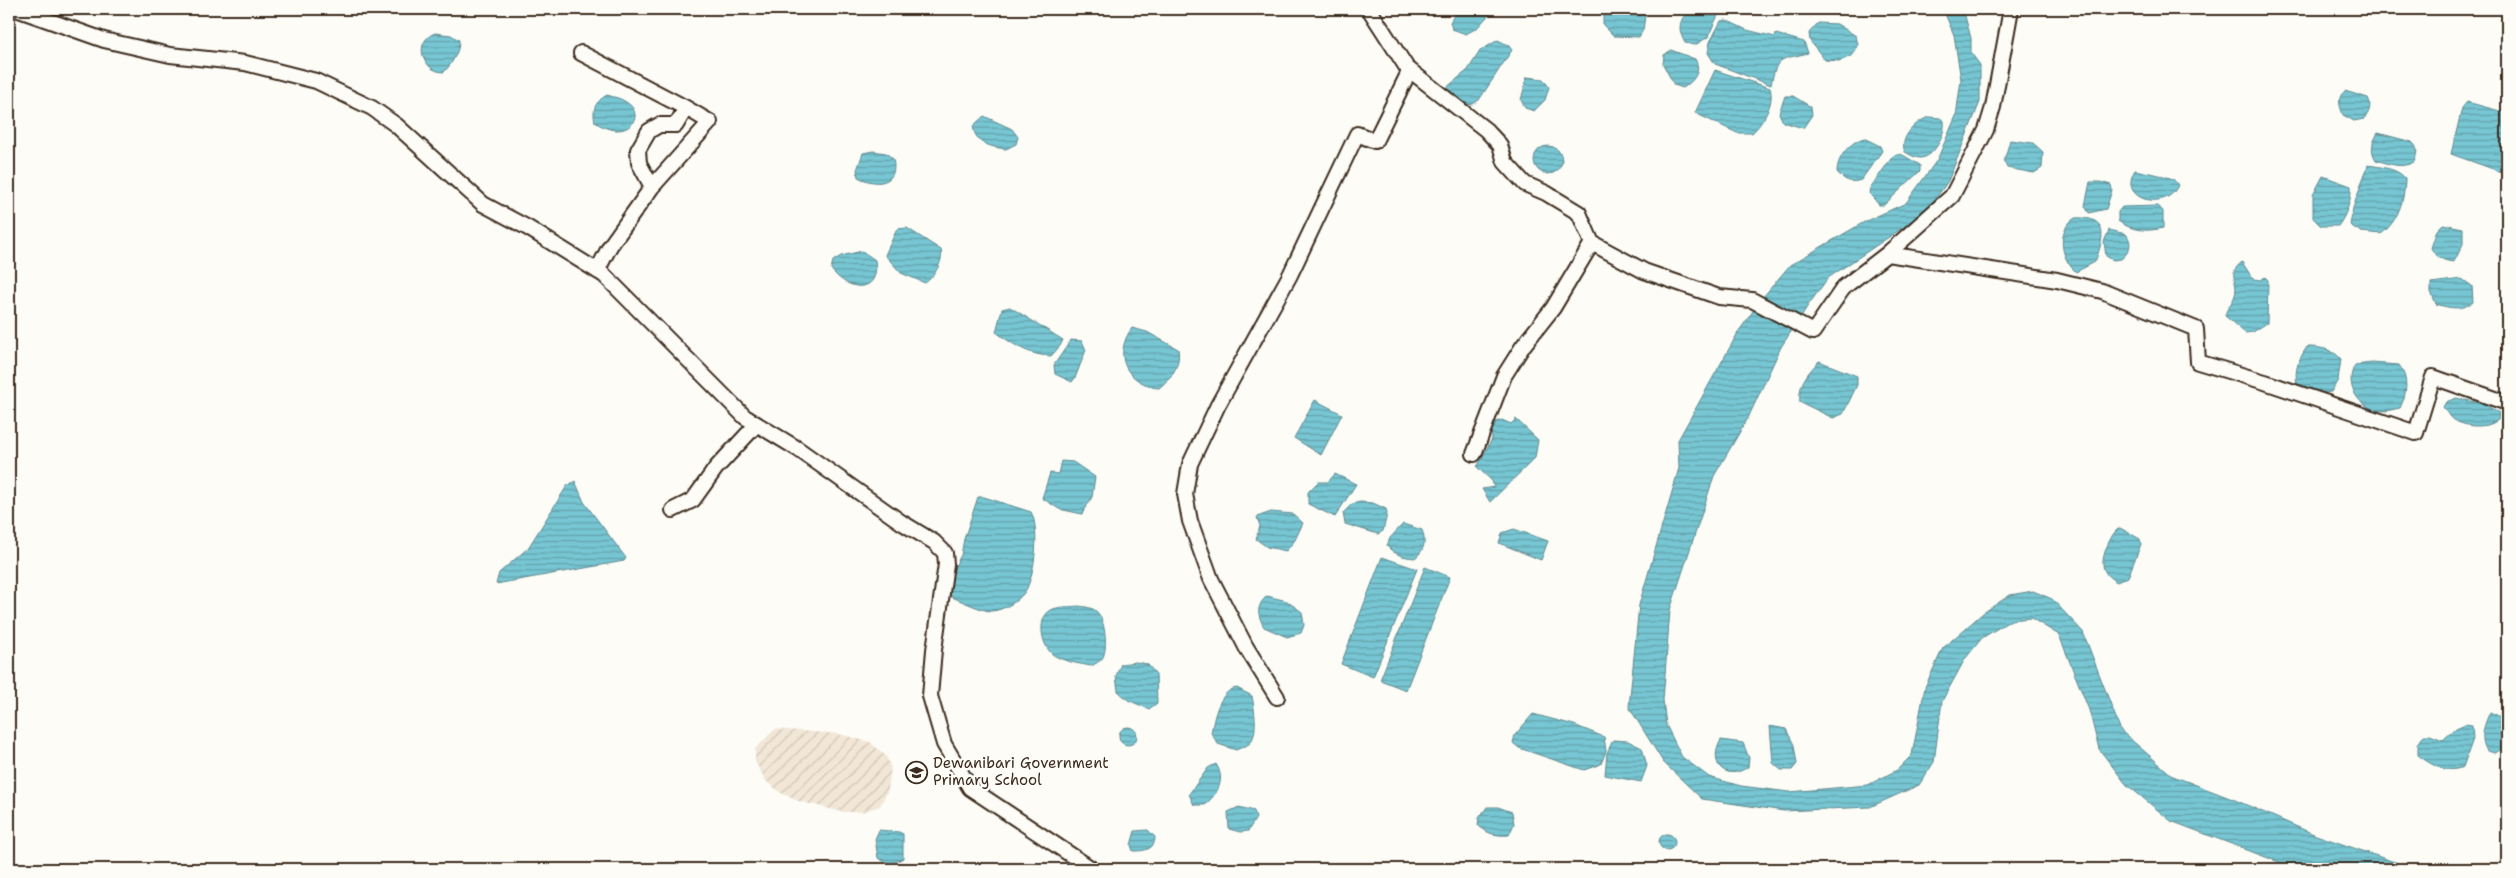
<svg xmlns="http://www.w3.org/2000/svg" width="2516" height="878" font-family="'Shantell Sans',sans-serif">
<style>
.industrial{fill:url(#industrial-furrows)}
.water{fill:url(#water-rules);stroke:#5f888b}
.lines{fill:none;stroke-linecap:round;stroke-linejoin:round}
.minor-casing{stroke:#3b2a1e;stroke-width:18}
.minor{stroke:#fdfcf7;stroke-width:14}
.labels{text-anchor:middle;stroke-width:5;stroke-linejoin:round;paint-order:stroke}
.poi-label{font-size:15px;fill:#3b2a1e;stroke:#fdfcf7;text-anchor:start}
</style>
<defs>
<pattern id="industrial-furrows" width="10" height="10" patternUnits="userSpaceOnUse" patternTransform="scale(1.25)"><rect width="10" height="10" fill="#f2e7d7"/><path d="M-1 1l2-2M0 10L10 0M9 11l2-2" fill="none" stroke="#d0c6b8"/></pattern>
<pattern id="water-rules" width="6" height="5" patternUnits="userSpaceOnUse" patternTransform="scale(1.25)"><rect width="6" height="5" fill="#77c6d3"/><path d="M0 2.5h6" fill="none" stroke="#63a1ab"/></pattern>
</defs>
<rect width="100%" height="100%" fill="#fdfcf7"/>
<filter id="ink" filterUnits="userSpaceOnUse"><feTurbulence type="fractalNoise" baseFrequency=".02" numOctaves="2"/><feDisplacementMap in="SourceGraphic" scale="10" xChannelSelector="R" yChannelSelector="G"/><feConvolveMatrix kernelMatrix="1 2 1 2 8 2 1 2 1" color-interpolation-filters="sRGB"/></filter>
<g filter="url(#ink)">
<path class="industrial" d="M775 729 839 734 870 742 886 756 891 768 888 790 880 806 862 812H842L798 801 781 793 766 781 755 762V749Z"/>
<path class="water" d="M1458 9H1494L1477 28 1466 34 1452 29 1450 22Z
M1607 9H1646L1643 30 1639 37 1614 36 1603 25V18Z
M1689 9H1718L1719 13 1708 37 1695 45 1685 43C1677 28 1679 22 1689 9Z
M1943 9H1963L1971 38V53L1980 65V102L1948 181 1926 212 1828 278 1809 304 1781 347 1748 418 1714 476 1670 610 1663 700 1666 725 1682 757 1709 777 1741 786 1789 792 1868 785 1897 770 1912 755 1925 687 1943 648 1983 613 2010 595 2033 591 2052 599 2083 632 2121 731 2173 776 2235 800 2316 835 2415 869H2297L2171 821 2126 784 2099 749 2089 710 2059 635 2031 618 2011 620 1982 638 1965 659 1942 701 1934 762 1919 785 1870 807 1784 811 1702 799 1663 762 1629 707 1639 605 1679 468 1678 440 1739 331 1763 297 1790 265 1866 221 1906 203 1937 160 1956 116 1961 80 1954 35Z
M1726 20 1747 30 1775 37 1776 34 1804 42 1808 53C1782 60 1777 54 1771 85L1715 64 1708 53 1710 42 1721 21Z
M1818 23 1837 24 1856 36 1858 45 1853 55 1840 61 1825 60 1810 41 1809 33Z
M435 33 451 35 459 40C460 50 452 64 444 72 423 72 412 42 435 33Z
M1498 40 1508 45 1512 50 1479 100 1471 105C1460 102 1451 98 1446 88L1468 70 1480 51Z
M1671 50 1695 59C1702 71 1694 81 1683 88L1674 85 1663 64 1664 55Z
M1715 70 1770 88C1775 103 1763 123 1752 133H1737L1695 113Z
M1527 77 1543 79 1549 87 1545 100 1534 111 1525 108 1521 100Z
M2345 91 2368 98C2372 106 2369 113 2364 119L2354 121 2343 115C2340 106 2336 98 2345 91Z
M607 95C613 97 621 98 626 102 648 115 627 144 595 122 592 109 595 102 607 95Z
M1785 96H1793L1811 107 1812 115 1803 128 1783 122 1779 113Z
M2467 102 2507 113V174L2451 154 2462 108Z
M984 116 1012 129 1018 137 1016 144 1006 149C991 147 975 144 973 126Z
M1930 117 1940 118 1944 121C1946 134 1934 158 1920 158 1915 158 1909 154 1905 152 1898 138 1918 119 1930 117Z
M2378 133 2412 142C2419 148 2417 154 2414 162 2401 169 2390 164 2376 160 2370 150 2372 143 2378 133Z
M1864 138 1880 146 1882 151 1861 180C1850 184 1844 180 1837 172 1837 157 1850 142 1864 138Z
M2010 140 2033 143 2043 152 2042 168 2034 173 2007 168 2004 161Z
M1534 160a14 14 0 1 1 28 0a14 14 0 1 1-28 0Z
M873 151 886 153 893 159C899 184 877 187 858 177L857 170 863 153Z
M1901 154 1920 165V171L1884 205H1879L1869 193 1870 188 1893 156Z
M2368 165C2380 167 2397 168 2405 178 2405 199 2398 222 2381 234L2361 232 2350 225 2353 208Z
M2135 170 2164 176 2173 179 2178 185C2168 212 2116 201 2135 170Z
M2323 176 2351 186C2352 199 2346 216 2338 226H2321L2313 218V195Z
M2090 182H2100L2111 185 2112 190 2106 209 2089 213 2085 206Z
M2157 206 2163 211V228C2147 232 2132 231 2118 221V212L2122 207Z
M2075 218C2110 216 2104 238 2095 262L2076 272C2060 258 2056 230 2075 218Z
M2443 224 2463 228V244L2454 262C2443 261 2436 257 2431 248L2437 230Z
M907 228 941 250C944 261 934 277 925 283L901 273 885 255 897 229Z
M2109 230 2126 234C2133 243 2130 252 2121 259L2113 260 2106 256 2104 242Z
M862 251 875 260C881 296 846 291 831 269L833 261 841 256Z
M2242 262 2253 279 2261 280 2265 277 2268 280 2267 323 2253 332 2245 333 2225 316C2226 308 2233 303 2235 295 2239 280 2226 275 2242 262Z
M2462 279 2472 286 2473 302C2461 311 2449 308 2436 304L2431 292V283Z
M1010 307 1063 340 1060 346 1051 356C1030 356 1012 344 996 332L1002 309Z
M1132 328 1147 332 1178 349C1181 366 1171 378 1159 388 1152 388 1147 385 1141 382 1119 370 1118 347 1132 328Z
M1071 340 1082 341 1086 350 1075 378 1072 382 1055 374 1054 365Z
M2307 347C2320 347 2333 349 2341 359L2338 380 2331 392C2318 395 2309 389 2297 384 2294 369 2299 359 2307 347Z
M1819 361 1857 376V385L1843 414 1833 418 1800 402C1798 384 1807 374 1819 361Z
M2372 363 2399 365C2409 379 2407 393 2400 408 2394 409 2389 411 2383 411 2360 410 2343 386 2355 365Z
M2456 398 2484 404 2499 413 2498 420C2486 429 2467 427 2453 420 2449 417 2446 411 2443 407L2446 402Z
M1315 400 1342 414 1321 455 1294 438Z
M1516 419 1538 440 1535 458 1490 502 1482 489 1494 487 1492 481 1477 467 1492 439 1491 424 1502 420 1511 424Z
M1061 461 1073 462 1095 477 1092 497 1082 514 1059 509 1042 498 1050 473 1058 474Z
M1335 474 1356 484 1335 517 1308 504V492L1318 482H1328Z
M575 481 584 502 626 558 624 561 496 584 499 573 528 548 567 486Z
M978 497H984L1031 512C1040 529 1035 571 1027 588 1022 599 1005 610 992 611 984 612 958 599 949 596L952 572 961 555 964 539Z
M1360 502 1373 503 1386 509 1387 514 1383 531 1378 534 1345 524 1343 513 1352 504Z
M1271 512 1293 514 1303 523 1295 540 1286 551 1267 547 1256 539 1260 526 1257 517Z
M1403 524 1422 530C1426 541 1425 550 1415 558 1403 557 1395 555 1387 546L1390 538Z
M2120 528 2140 539 2141 544 2128 577 2117 582C2099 573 2101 560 2108 544 2111 538 2114 531 2120 528Z
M1514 529 1548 541 1541 560 1499 543 1502 533Z
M1382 557 1417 569 1373 677 1341 664Z
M1425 567 1450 577 1406 690 1380 680Z
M1267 596 1287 601 1302 612 1304 625 1301 633 1287 637 1264 627C1257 614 1256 606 1267 596Z
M1079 606C1085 607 1092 607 1097 612 1105 619 1108 647 1103 657 1101 661 1095 664 1091 666 1080 664 1067 662 1057 657 1042 651 1035 619 1051 610 1059 606 1071 607 1079 606Z
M1136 662 1147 664 1156 674 1157 703 1149 709 1128 700 1118 691 1116 676 1121 664Z
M1237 688 1252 696C1254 708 1259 732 1250 743 1247 746 1240 748 1236 750L1218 744 1211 733C1214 718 1219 690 1237 688Z
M2490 712 2507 720C2507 735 2510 746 2495 753L2487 751C2479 738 2484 725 2490 712Z
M1533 714 1574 725 1604 737 1606 751 1601 764 1584 770 1519 748 1513 743 1515 735Z
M2465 724 2472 725 2473 739 2463 767C2447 774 2431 765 2418 755V744L2424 735H2430L2443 740 2456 728Z
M1770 726 1786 729 1794 745 1797 764 1792 770H1781L1773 763Z
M1119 736a9 9 0 1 1 18 0a9 9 0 1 1-18 0Z
M1613 740 1628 741 1642 748 1647 766 1641 782 1605 775 1607 753Z
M1721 740 1743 743 1749 758 1748 767C1726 782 1707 764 1721 740Z
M1216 764C1226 780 1218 793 1205 805H1194L1189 794 1208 768Z
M1239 807 1254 811 1256 818 1248 831 1240 832 1229 829 1228 812Z
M1487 807H1498L1512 812 1514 824 1509 835C1496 836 1487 834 1478 825L1479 818Z
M879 830 899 832 903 834V858C894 864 887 864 878 858L875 839Z
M1148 830 1155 837C1155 850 1144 851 1133 851L1131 845 1135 831Z
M1659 842a8 8 0 1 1 16 0a8 8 0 1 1-16 0Z"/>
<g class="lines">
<defs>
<path id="minor" d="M16 9 104 40 170 55 245 63 316 81 372 108 396 125 483 204 528 228 604 275 745 417 798 449 901 522 934 542 945 553 946 564 934 650 930 696 944 744 970 788 1092 869
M1369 9 1407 68 1486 130 1500 145 1505 162 1525 184 1546 193 1579 213 1592 243 1644 271 1719 297 1752 300 1813 332 1844 287 1887 254 2057 280 2102 291 2196 329 2198 362 2265 382 2416 433 2433 377 2507 403
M581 53 686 108 676 125H659L649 131 638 150 639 163 652 187 610 246 597 271
M652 187 710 122 686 108
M1887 254 1952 196 1986 130 1993 107 2011 9
M1474 454 1504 376 1523 346 1553 308 1592 243
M673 510 693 500 716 468 757 424
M1277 697 1246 647 1211 579 1190 521 1185 494 1190 464 1218 405 1290 275 1357 134 1375 141 1410 70"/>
</defs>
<use href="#minor" class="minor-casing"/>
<use href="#minor" class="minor"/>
</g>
</g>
<defs>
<symbol id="school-ring" viewBox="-11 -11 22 22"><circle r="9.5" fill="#fdfcf7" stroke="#3b2a1e" stroke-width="1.5"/><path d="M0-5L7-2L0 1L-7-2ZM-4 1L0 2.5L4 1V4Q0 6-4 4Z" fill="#3b2a1e"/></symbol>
</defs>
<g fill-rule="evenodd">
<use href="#school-ring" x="904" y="760" width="25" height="25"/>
</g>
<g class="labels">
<g class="poi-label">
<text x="933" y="768">Dewanibari Government<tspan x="933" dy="17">Primary School</tspan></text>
</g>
</g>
<rect width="2516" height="878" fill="none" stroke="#fdfcf7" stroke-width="30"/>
<rect x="15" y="15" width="2486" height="848" fill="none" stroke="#3b2a1e" stroke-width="2" filter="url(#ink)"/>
</svg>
